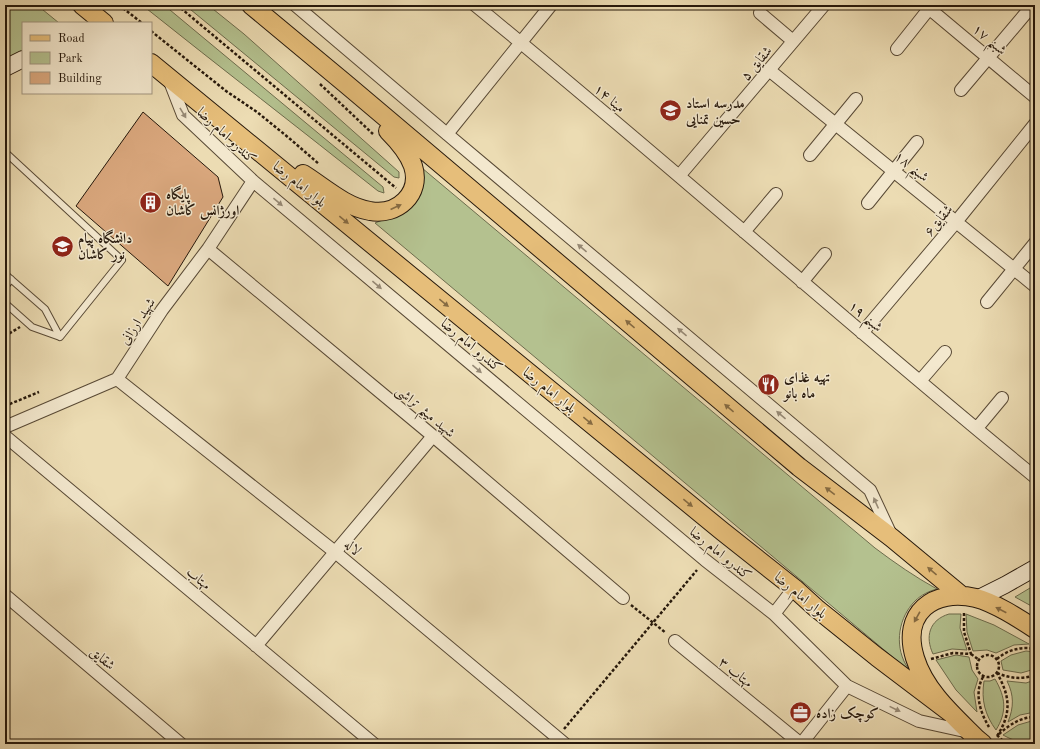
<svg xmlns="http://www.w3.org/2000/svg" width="1040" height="749" font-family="'Old Standard TT',Amiri,serif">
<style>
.green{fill:#b4c18f;stroke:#6d6c4d}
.building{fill:#d9a77d;stroke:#26180b}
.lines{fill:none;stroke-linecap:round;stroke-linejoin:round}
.service-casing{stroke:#584935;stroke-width:8}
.minor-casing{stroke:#584935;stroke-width:14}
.secondary-casing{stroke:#26180b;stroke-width:18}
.primary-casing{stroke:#26180b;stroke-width:20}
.path{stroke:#26180b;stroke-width:2.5;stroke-dasharray:3 2;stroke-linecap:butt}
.service{stroke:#f3e8ce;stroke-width:6}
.minor{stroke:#f3e8ce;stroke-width:12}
.secondary{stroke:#f3e8ce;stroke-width:16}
.primary{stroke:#e6be7a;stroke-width:18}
.oneway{fill:#978a76}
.oneway2{fill:#866b42}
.labels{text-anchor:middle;stroke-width:3;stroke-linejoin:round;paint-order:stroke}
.street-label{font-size:14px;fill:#26180b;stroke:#f3e8ce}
.poi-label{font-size:14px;font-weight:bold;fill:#26180b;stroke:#f3e8ce;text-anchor:start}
</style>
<rect width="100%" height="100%" fill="#ecdcb3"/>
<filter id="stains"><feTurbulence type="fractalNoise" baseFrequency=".005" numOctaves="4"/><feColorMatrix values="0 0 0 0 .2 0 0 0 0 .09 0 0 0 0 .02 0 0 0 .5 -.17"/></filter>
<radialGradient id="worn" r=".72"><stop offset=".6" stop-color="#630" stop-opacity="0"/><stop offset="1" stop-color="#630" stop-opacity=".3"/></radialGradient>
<path class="green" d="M10 5H37L59 23H23V52L5 62V37L7 31Z
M142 5H164L383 187 384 193 378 191C300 129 221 68 142 5Z
M185 5H208L244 34 399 172V178L394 177Z
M422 168 875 548C895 563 915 577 937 589 929 591 921 595 915 601 899 617 894 644 906 665 908 668 911 671 914 675L375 223 395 215Z
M1035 585V608L1015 597Z
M949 614H961L960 628 967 650 952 649 933 654C925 637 929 620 949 614Z
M966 614 994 625 1029 644 1014 645 996 653 987 650 973 651 967 632Z
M1026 651 1035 652V669L1021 673 1003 670 1001 661 1011 655Z
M956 655 969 657 972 670 978 679 974 692 977 712 956 690 936 660Z
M995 679C1006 698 1007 712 996 730 985 715 981 700 984 681H990Z
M1035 680V712L1020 715 1008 722C1014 707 1014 695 1007 681L1026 683Z
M1035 720V741C1023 744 1014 741 1003 735L1018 725Z"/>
<path class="building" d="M143 112 218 177 223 197 168 286 76 206Z"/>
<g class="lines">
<defs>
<path id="service" d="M5 152 122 260 60 337 32 327 5 303
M5 274 45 309 60 337
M5 287 11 279"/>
<path id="minor" d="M295 5 447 134 870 490 891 535
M475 5C664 159 846 323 1035 477
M925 5 1035 97
M760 13 793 41
M897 49 932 5
M769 70 1035 286
M169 79 183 115 253 181 705 560 774 614 847 686 919 721 969 732
M961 90 1026 13
M447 134 551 5
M810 155 856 99
M679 176 824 5
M868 203 917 142
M744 232 776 194
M208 249 433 436 623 598
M802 282 825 254
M987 302 1035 243
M862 333 956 222 1035 124
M117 379 335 552 565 744
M920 381 945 352
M5 427 117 379 162 310 208 249 253 181
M977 428 1002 398
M5 436 374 744
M5 595 181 744
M774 614 794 588
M675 641 801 744
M256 646 433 436
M801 744 847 686"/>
<path id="secondary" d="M5 68 23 59
M977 599 1005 585 1035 568"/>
<path id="primary" d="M82 5 104 23
M251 5 346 84 799 467 892 538 962 596
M151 63 722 531 794 588 816 608 877 657 951 713
M303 174C324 187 345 207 370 211 397 216 422 194 413 166 408 152 398 141 388 131
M983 744 977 739C954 716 925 691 915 658 901 613 933 588 976 598 995 603 1018 618 1035 629"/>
</defs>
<use href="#service" class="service-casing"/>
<use href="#minor" class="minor-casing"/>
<use href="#secondary" class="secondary-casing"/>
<use href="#primary" class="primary-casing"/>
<path class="path" d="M119 5 142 23
M177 5 396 188
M151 31 226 91 257 112 289 138 319 164
M320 84 373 134
M5 336 20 327
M5 406 39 392
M631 605 666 633
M971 654 978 659
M977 666a11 11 0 1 1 22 0a11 11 0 1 1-22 0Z
M931 659 953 653 971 654 964 632V611
M997 659C1007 650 1022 646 1035 649
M997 673C1009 678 1022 680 1035 675
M983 677C974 693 980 712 989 727
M564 729 697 570
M999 734C1009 725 1021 717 1035 717
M997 735 1002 740 1014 744
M997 736C1012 713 1010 696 997 673"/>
<use href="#service" class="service"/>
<use href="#minor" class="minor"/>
<use href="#secondary" class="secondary"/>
<use href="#primary" class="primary"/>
</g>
<defs><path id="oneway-solid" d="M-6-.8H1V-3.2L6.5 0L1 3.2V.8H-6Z"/></defs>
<g class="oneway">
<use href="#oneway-solid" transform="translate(183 113) rotate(59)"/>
<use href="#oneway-solid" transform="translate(278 202) rotate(40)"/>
<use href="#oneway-solid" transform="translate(582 248) rotate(-140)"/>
<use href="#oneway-solid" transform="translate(377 285) rotate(40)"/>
<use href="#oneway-solid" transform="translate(682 332) rotate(-140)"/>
<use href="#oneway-solid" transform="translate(477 369) rotate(40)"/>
<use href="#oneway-solid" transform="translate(781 415) rotate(-140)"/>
<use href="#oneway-solid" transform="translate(876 503) rotate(-114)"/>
<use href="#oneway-solid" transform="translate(895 709) rotate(26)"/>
</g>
<g class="oneway2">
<use href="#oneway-solid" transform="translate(396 207) rotate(-25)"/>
<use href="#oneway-solid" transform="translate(344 220) rotate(39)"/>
<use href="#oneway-solid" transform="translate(444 303) rotate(39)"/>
<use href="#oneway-solid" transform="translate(630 324) rotate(-140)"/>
<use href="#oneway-solid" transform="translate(729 408) rotate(-140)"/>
<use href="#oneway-solid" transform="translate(588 421) rotate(39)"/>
<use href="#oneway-solid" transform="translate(830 491) rotate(-143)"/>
<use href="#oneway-solid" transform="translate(688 503) rotate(39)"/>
<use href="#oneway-solid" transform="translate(932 571) rotate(-140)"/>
<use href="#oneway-solid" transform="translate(1001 610) rotate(-153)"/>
<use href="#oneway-solid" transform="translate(917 617) rotate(119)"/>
</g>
<defs>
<symbol id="school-disc" viewBox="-11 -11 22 22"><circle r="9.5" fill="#8f2418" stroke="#f3e8ce"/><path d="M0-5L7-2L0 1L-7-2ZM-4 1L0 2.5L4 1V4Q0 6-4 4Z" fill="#fff"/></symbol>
<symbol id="building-disc" viewBox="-11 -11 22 22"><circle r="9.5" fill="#8f2418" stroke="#f3e8ce"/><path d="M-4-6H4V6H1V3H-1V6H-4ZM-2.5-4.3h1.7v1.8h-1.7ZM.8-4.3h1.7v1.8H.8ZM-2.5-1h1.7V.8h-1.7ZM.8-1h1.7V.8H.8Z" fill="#fff"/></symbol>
<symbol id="university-disc" viewBox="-11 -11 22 22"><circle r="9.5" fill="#8f2418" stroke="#f3e8ce"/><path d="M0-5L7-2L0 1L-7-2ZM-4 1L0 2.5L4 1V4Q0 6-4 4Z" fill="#fff"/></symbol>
<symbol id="restaurant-disc" viewBox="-11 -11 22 22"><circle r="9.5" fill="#8f2418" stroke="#f3e8ce"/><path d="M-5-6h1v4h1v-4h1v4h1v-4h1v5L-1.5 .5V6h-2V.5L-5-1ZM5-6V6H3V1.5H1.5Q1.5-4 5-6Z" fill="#fff"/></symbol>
<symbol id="office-disc" viewBox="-11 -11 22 22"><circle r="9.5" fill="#8f2418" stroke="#f3e8ce"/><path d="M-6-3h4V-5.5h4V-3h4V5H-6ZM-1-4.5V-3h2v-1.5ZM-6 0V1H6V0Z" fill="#fff"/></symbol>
</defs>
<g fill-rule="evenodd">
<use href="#school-disc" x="658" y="98" width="25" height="25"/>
<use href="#building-disc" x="138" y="190" width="25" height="25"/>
<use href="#university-disc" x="50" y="234" width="25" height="25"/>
<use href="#restaurant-disc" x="756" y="372" width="25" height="25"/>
<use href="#office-disc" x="788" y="700" width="25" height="25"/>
</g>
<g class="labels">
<g class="street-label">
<text transform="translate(990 39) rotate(40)" y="5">شبنم ۱۷</text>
<text transform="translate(756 63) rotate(-50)" y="5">شقایق ۵</text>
<text transform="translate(610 98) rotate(40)" y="5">مینا ۱۴</text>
<text transform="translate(227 135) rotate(43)" y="5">کندرو امام رضا</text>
<text transform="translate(912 166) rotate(39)" y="5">شبنم ۱۸</text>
<text transform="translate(300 184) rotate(39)" y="5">بلوار امام رضا</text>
<text transform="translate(938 220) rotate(-50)" y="5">شقایق۶</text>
<text transform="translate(866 316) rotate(40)" y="5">شبنم ۱۹</text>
<text transform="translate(137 321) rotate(-57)" y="5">شهید ارزانی</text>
<text transform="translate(472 345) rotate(40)" y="5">کندرو امام رضا</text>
<text transform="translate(550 390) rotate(39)" y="5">بلوار امام رضا</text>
<text transform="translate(426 411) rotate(40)" y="5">شهید میثم تراشی</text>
<text transform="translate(353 547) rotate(40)" y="5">لاله</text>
<text transform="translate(721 553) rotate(39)" y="5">کندرو امام رضا</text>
<text transform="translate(199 578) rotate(40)" y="5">مهتاب</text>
<text transform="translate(801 595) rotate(40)" y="5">بلوار امام رضا</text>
<text transform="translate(103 658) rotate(40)" y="5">شقایق</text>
<text transform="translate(736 672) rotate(39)" y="5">مهتاب ۳</text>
</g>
<g class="poi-label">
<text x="686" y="108">مدرسه استاد<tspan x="686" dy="16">حسین تمنایی</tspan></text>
<text x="166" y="199">پایگاه<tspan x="166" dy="16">اورژانس کاشان</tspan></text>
<text x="78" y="243">دانشگاه پیام<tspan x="78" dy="16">نور کاشان</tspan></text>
<text x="784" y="382">تهیه غذای<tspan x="784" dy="16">ماه بانو</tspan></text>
<text x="816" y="718">کوچک زاده</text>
</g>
</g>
<rect width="1040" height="749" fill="none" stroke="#ecdcb3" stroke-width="20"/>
<rect x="6" y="6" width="1028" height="737" fill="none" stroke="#26180b" stroke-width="2"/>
<rect x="10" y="10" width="1020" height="729" fill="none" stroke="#26180b"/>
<rect x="22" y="22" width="130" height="72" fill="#f3e8ce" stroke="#a19580"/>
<rect x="30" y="35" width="20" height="6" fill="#e6be7a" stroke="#a19580"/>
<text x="58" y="42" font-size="12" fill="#26180b">Road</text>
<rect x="30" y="52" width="20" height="12" fill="#b4c18f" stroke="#a19580"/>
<text x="58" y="62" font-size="12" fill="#26180b">Park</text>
<rect x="30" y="72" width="20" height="12" fill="#d9a77d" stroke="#a19580"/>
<text x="58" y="82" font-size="12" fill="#26180b">Building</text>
<rect width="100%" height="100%" filter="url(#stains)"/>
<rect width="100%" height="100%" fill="url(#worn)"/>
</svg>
